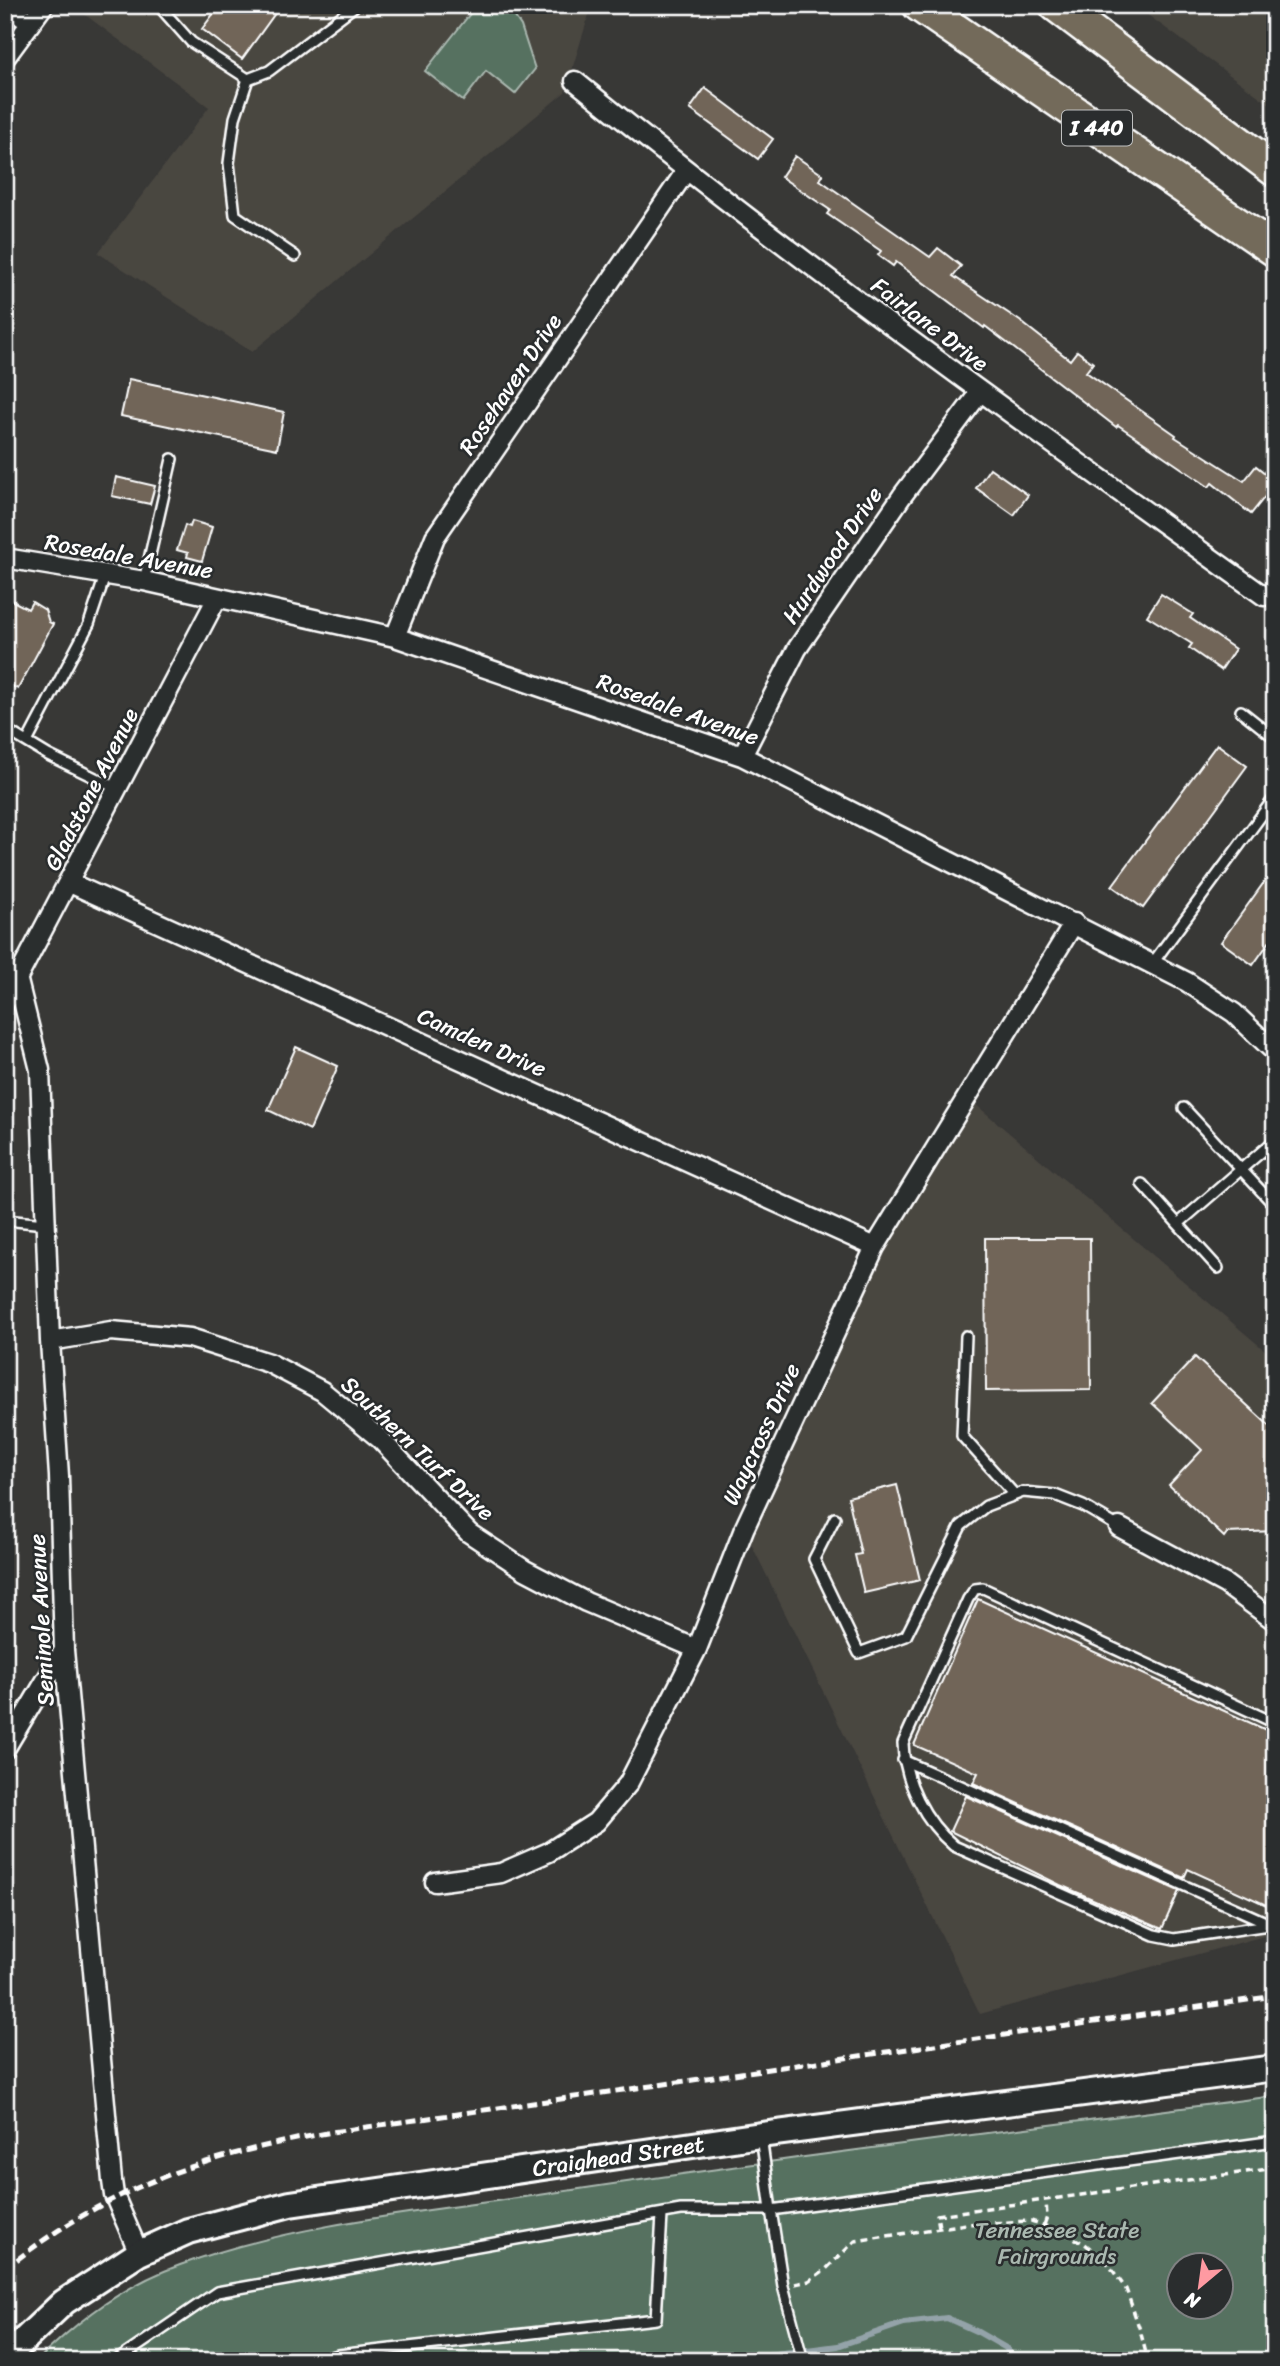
<svg xmlns="http://www.w3.org/2000/svg" width="1280" height="2366" font-family="Sriracha,sans-serif">
<style>
.built{fill:#494640}
.green{fill:#567160;stroke:#aab8b0;stroke-width:2;fill-rule:evenodd}
.lines{fill:none;stroke-linecap:round;stroke-linejoin:round}
.stream{stroke:#94a3a9;stroke-width:6}
.building{fill:#716558;stroke:#fff;stroke-width:2}
.lane-casing{stroke:#fff;stroke-width:14}
.street-casing{stroke:#fff;stroke-width:23}
.secondary-casing{stroke:#fff;stroke-width:30}
.highway-casing{stroke:#fff;stroke-width:37}
.path{stroke:#fff;stroke-width:3.5;stroke-dasharray:7 5;stroke-linecap:butt}
.lane{stroke:#2a2d2e;stroke-width:9}
.street{stroke:#2a2d2e;stroke-width:18}
.secondary{stroke:#2a2d2e;stroke-width:24}
.highway{stroke:#736b5a;stroke-width:32}
.rail{stroke:#fff;stroke-width:5;stroke-dasharray:10 5;stroke-linecap:butt}
.labels{text-anchor:middle;stroke-width:5;stroke-linejoin:round;paint-order:stroke}
.shield{fill:#2a2d2e;stroke:#bfc0c0;stroke-width:2}
.shield-label{font-size:21px;font-weight:bold;fill:#fff}
.street-label{font-size:23px;fill:#fff;stroke:#2a2d2e}
.park-label{font-size:23px;fill:#aab8b0;stroke:#2a2d2e}
</style>
<rect width="100%" height="100%" fill="#383836"/>
<filter id="ink" filterUnits="userSpaceOnUse"><feTurbulence type="fractalNoise" baseFrequency=".0143" numOctaves="2"/><feDisplacementMap in="SourceGraphic" scale="14" xChannelSelector="R" yChannelSelector="G"/><feConvolveMatrix kernelMatrix="1 2 1 2 8 2 1 2 1" color-interpolation-filters="sRGB"/></filter>
<g filter="url(#ink)">
<path class="built" d="M72 5H592L565 92 252 352 98 253 209 107Z
M1134 5H1275V108Z
M967 1097 1275 1359V1933L980 2014 744 1529 875 1247Z"/>
<path class="green" d="M477 5H507L521 26 535 69 515 94 486 71 463 101 425 71Z
M1275 2096V2361H37C77 2321 126 2284 180 2265 301 2221 433 2211 559 2192 797 2156 1036 2127 1275 2096ZM1178 2264H1220V2306H1178Z"/>
<g class="lines">
<path class="stream" d="M720 2361 838 2346 904 2323 947 2318 978 2332 1006 2348 1015 2361"/>
</g>
<path class="building" d="M220 5H281L242 59 202 29Z
M705 88 773 139 758 159 690 109Z
M795 156 823 175 820 180 930 257 938 248 961 266 953 276 1020 321 1070 360 1077 351 1093 363 1086 372 1176 435 1175 437 1244 481 1256 466 1275 481V484L1251 514 1212 483 1209 487 1118 425 1116 427 985 326 984 328 896 262 893 266 878 255 881 251 827 214 830 210 781 177Z
M129 379 284 412 277 449 121 416Z
M990 468 1028 495 1014 515 976 488Z
M116 477 155 486 150 504 112 496Z
M192 521 212 527 202 561 187 557 188 553 177 550 185 525 190 527Z
M1161 594 1193 614 1190 618 1235 649 1221 670 1189 648 1192 644 1147 616Z
M5 597 28 609 32 602 45 610 49 622 53 624 18 689 5 683Z
M1217 744 1247 766 1143 908 1112 886Z
M1275 867V934L1253 965 1221 942Z
M296 1047 338 1066 310 1130 268 1110Z
M985 1238H1090L1091 1390 986 1391Z
M1195 1357 1275 1431V1531L1227 1533 1224 1537 1169 1485 1202 1450 1152 1403Z
M897 1485 920 1580 864 1593 855 1555 861 1554 848 1497Z
M978 1599 1275 1734V1909L1188 1869 1184 1878 973 1783 978 1773 914 1745Z
M966 1796 1179 1891 1162 1929 1060 1885 950 1831Z"/>
<g class="lines">
<defs>
<path id="lane" d="M158 5 191 42 248 79 269 71 356 5
M1273 5 1275 7
M248 79 235 118 229 163 235 215 295 256
M144 581 172 459
M1241 711 1275 738
M5 729 48 755 118 789
M27 742 89 624 105 576
M1152 964 1275 797
M1184 1108 1275 1206
M1142 1184 1178 1224 1275 1140
M5 1220 45 1224
M1178 1224 1218 1268
M966 1336 962 1436 1015 1495
M835 1518 814 1559 859 1653 906 1636 961 1526 986 1506 1023 1492 1055 1495 1083 1506 1119 1527
M1275 1723 983 1588 975 1589 968 1599 903 1743C904 1781 925 1822 954 1846L1154 1935 1174 1939 1275 1924
M903 1760 1270 1924
M761 2136 771 2210 1275 2141
M116 2361 217 2292 681 2210H771L783 2286 803 2361
M320 2361 338 2355 656 2319 662 2215"/>
<path id="street" d="M7 5 30 23
M5 58 44 5
M575 81C798 262 1031 429 1264 596
M5 558 144 581 395 637 742 756 1187 982 1234 1013 1275 1052
M395 637 435 537 686 171
M742 756 797 649 902 496 980 392
M70 883 875 1247
M18 981 40 1070 50 1341 59 1476 64 1650 112 2181 114 2195 139 2253
M5 1002 217 598
M50 1341 111 1331 190 1338 269 1363 322 1391 380 1439 469 1533 525 1570 586 1602 697 1649
M1119 1527 1225 1584 1275 1621
M5 1749 64 1650
M435 1882 501 1873 549 1852 596 1822 628 1784 697 1649 744 1529 875 1247 1074 923"/>
<g id="secondary">
<path id="s1" d="M5 2358 64 2302 139 2253 188 2231 290 2204 761 2135 1275 2068"/>
</g>
<path id="highway" d="M919 5 1275 250
M1056 5 1275 170"/>
</defs>
<use href="#lane" class="lane-casing"/>
<use href="#street" class="street-casing"/>
<use href="#secondary" class="secondary-casing"/>
<use href="#highway" class="highway-casing"/>
<path class="path" d="M1044 2225 1047 2217 1046 2200
M939 2227 937 2215 1275 2168
M795 2284 809 2281 826 2269 855 2241 966 2224 1031 2221 1061 2231 1085 2244 1106 2261 1126 2289 1140 2330 1148 2361"/>
<use href="#lane" class="lane"/>
<use href="#street" class="street"/>
<use href="#secondary" class="secondary"/>
<use href="#highway" class="highway"/>
<path class="rail" d="M5 2269C109 2186 204 2156 332 2132L1275 1996"/>
</g>
</g>
<g class="labels">
<rect class="shield" x="1062" y="110.5" width="70" height="35" rx="5"/>
<g class="shield-label">
<text x="1097" y="135">I 440</text>
</g>
<g class="street-label">
<text transform="translate(930 324) rotate(37)" y="8">Fairlane Drive</text>
<text transform="translate(510 384) rotate(-56)" y="8">Rosehaven Drive</text>
<text transform="translate(832 555) rotate(-56)" y="8">Hurdwood Drive</text>
<text transform="translate(129 556) rotate(10)" y="8">Rosedale Avenue</text>
<text transform="translate(678 709) rotate(20)" y="8">Rosedale Avenue</text>
<text transform="translate(91 789) rotate(-63)" y="8">Gladstone Avenue</text>
<text transform="translate(482 1042) rotate(24)" y="8">Camden Drive</text>
<text transform="translate(761 1434) rotate(-65)" y="8">Waycross Drive</text>
<text transform="translate(418 1448) rotate(43)" y="8">Southern Turf Drive</text>
<text transform="translate(41 1620) rotate(-93)" y="8">Seminole Avenue</text>
<text dy="8" stroke="none"><textPath href="#s1" startOffset="662">Craighead Street</textPath></text>
</g>
<g class="park-label">
<text x="1057" y="2238">Tennessee State<tspan x="1057" dy="26">Fairgrounds</tspan></text>
</g>
</g>
<rect width="1280" height="2366" fill="none" stroke="#2a2d2e" stroke-width="28"/>
<rect x="14" y="14" width="1252" height="2338" fill="none" stroke="#fff" stroke-width="2.5" filter="url(#ink)"/>
<g transform="translate(1200 2286) rotate(209)"><circle r="33" fill="#2a2d2e" stroke="#7f8182" stroke-width="2"/>
<path d="M0-5L12 26L0 18L-12 26Z" fill="#ff9aa2"/>
<text y="-10" font-size="19" font-weight="bold" text-anchor="middle" fill="#ffffff">N</text>
</g>
</svg>
